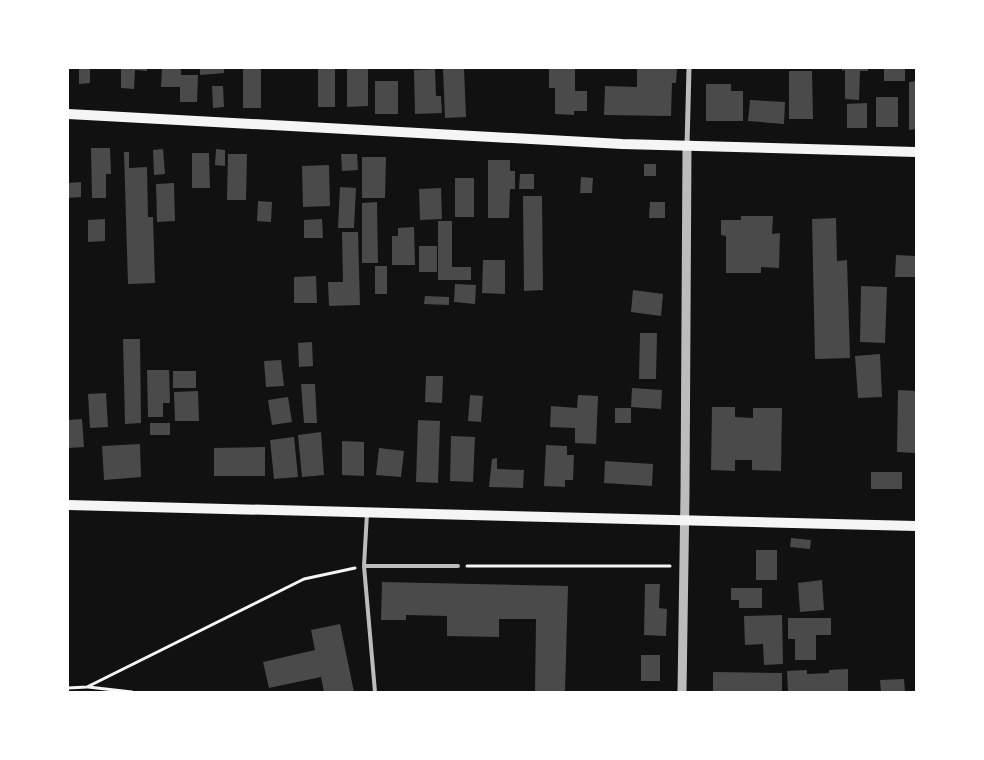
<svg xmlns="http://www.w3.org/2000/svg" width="984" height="760" font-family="'Roboto Serif',serif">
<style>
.building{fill:#4a4a4a}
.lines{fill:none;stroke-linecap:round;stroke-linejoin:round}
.path{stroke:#f5f5f5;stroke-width:3}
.service{stroke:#bcbcbc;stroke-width:4}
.minor{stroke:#bcbcbc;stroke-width:5}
.tertiary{stroke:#bcbcbc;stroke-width:9}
.secondary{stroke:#f5f5f5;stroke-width:10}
</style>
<rect width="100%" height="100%" fill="#111"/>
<path class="building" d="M79 68H90V83L79 84Z
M121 68H147V71L135 70 134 89 121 88Z
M162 68H181V75H198L197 102H180V87H161Z
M200 68H224V73L200 75Z
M318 68H335V107H318Z
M347 68H368V106L347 107Z
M443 68H464L466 117 445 118Z
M549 68H575V91H587V111H574V115L555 114V88H549Z
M637 68H677L676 83H672L671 116 604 115 605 86 637 87Z
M842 68H868V71H860L859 100 845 99V70L842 71Z
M884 68H905V81H884Z
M243 69H261V108H243Z
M435 69 436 96H441L442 113 415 114 414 70Z
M789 71H812L813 119H789Z
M375 81H398V114H375Z
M916 81V129L909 130V82Z
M706 84H731V91H743V121H706Z
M212 86H223L224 107 213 108Z
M876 97H898V127H876Z
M750 100 785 102 784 124 748 121Z
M867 103V128H847V104Z
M91 148H110L111 174H106V198H92Z
M163 149 165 174 154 175 153 150Z
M216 149 225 150V166L215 165Z
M124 152H129V168L147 167 148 217H153L155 283 128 284Z
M192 153H209L210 188H192Z
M228 154H247L246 200H227Z
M341 154H357L358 170 342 171Z
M362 157H386L385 198H362Z
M488 160H510V171H515V189H510L509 218H488Z
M644 164H656V176H644Z
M329 165 330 206 303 207 302 166Z
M520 174H534V189H519Z
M581 177 593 178 592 193H580Z
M455 178H474V217H455Z
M81 182V197L68 198V183Z
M174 183 175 221 157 222 156 184Z
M340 187 356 188 354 228H338Z
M441 188 442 219 420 220 419 189Z
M523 196H542L543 290 524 291Z
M258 201 272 202 271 222 257 221Z
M377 202 378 263H362V203Z
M650 202H665V218H649Z
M741 216H773L772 234 780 233 779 268 761 267V273H726V236L721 235V220H741Z
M836 218 837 261 847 260 850 358 815 359 812 219Z
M105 219V241L88 242V220Z
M322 219 323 238H304V220Z
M438 221H452V267H471V280H438Z
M414 227 415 265H392V236H398V228Z
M342 232H358L360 305 329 306 328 282H343Z
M419 246H437V272H419Z
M896 255 916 256V277H895Z
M483 260H505V294L482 293Z
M375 266H387V294H375Z
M316 276 317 303H294V277Z
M455 284 476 285 475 304 454 302Z
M861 286 887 287 885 343 860 342Z
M633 290 663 294 661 316 631 312Z
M425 296 449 297V305L424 304Z
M640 333H657L656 379H639Z
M123 339H140L141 423 125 424Z
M312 342 313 366 299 367 298 343Z
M880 354 882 397 858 398 855 356Z
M281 360 284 386 266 387 264 361Z
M147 370H169L170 403H163V417H148Z
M173 371H196V388H173Z
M426 376H443L442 403 425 402Z
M301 384H315L317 423H304Z
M632 388 662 390 661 409 631 407Z
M898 390 916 391 915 453 897 452Z
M198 391 199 421H175L174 392Z
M106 393 108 427 90 428 88 394Z
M470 395 483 396 481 422 468 421Z
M578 395 598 396 596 444 575 443V428L550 427 551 406 577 408Z
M288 397 292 422 272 425 268 400Z
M712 407H735V417L753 418V408H782L781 471 752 470V460H735V471L711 470Z
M615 408H631V423H615Z
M82 419 84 447 68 448V420Z
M418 420 440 421 438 483 416 482Z
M150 423H170V435H150Z
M321 432 324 475 302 477 298 435Z
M451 436 475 437 473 482 450 481Z
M294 437 298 477 274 479 270 440Z
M342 441 364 442V476L342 475Z
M140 444 141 477 104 480 102 446Z
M546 445 567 446V455H574L573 480H565V487L544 486Z
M265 447V476H214V448Z
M379 448 404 451 401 477 376 475Z
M497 458V469L524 470 523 488 489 487 492 459Z
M605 461 653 464 652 486 604 483Z
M871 472H902V489H871Z
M791 538 811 540 810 549 790 547Z
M756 550H777V580H756Z
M822 580 824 610 800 612 798 583Z
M382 582 568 586 565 692H535L536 619H499V637L447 636V616L406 615V620H381Z
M645 584H660L659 608 667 609 666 636 644 635Z
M731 588H762V608H739V600H731Z
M782 615 783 664 764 665 763 644 745 645 744 616Z
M788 618H831V635H816V660H795V639H788Z
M340 624 354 692H324L321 677 269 688 263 662 315 650 311 630Z
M641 655H660V681H641Z
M848 669V692H788L787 671 807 670V674L829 673V670Z
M713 672 782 673V692H713Z
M904 679 905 692H881L880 680Z"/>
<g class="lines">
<path class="path" d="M467 566H670
M88 687 132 692
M68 688 87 687 304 579 355 568"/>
<path class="service" d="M367 513 364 566 375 692
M364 566H458"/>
<path class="minor" d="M687 146 689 68"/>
<path class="tertiary" d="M682 692 685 493 687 146"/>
<path class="secondary" d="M68 114 622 144 916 152
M68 505 916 526"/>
</g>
<rect width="984" height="760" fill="none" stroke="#ffffff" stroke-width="138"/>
</svg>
